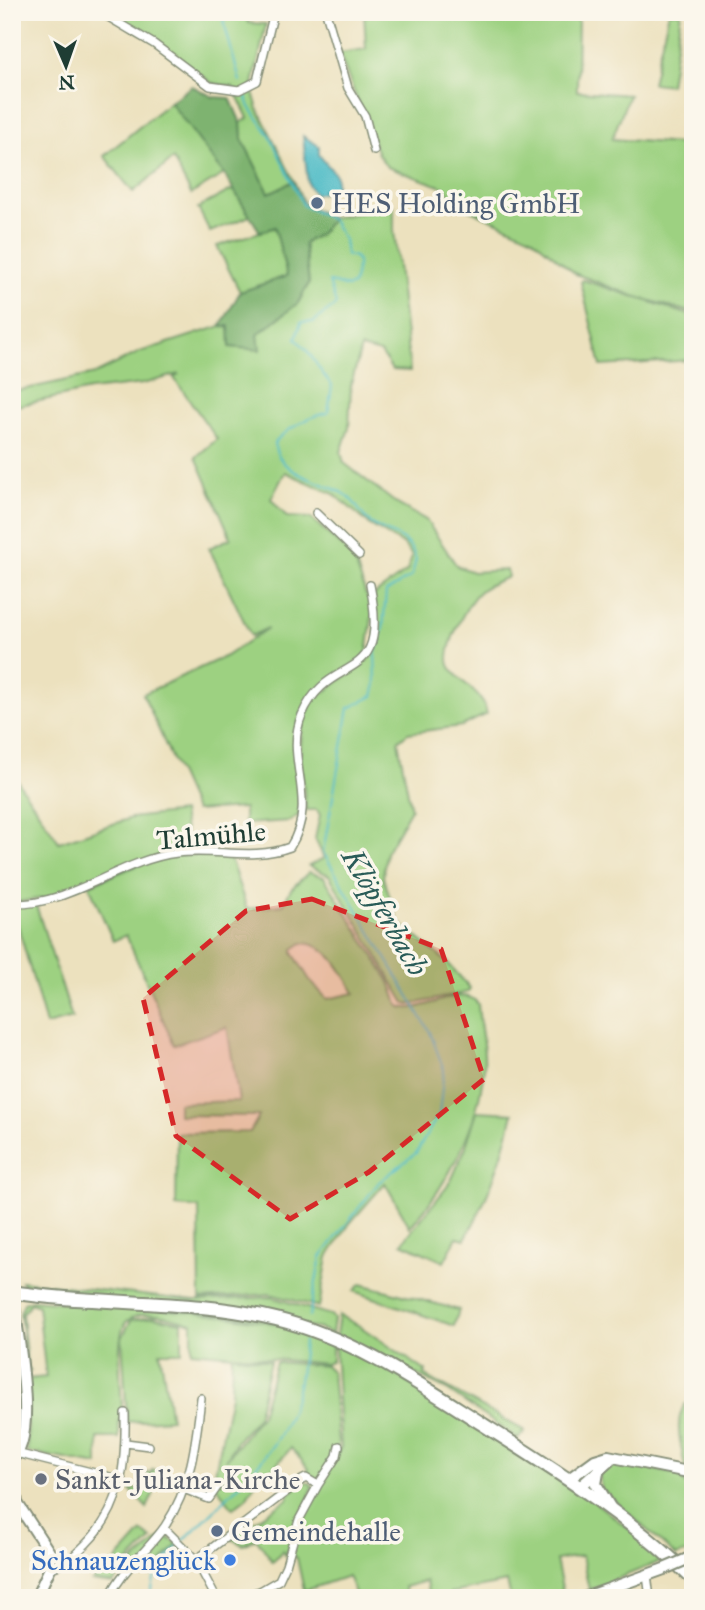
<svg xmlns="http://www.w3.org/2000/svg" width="705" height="1610" font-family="'IM FELL Great Primer',serif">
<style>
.green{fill:#9dd181;stroke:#5e875a;stroke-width:2;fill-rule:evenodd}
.forest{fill:#7eb36f;stroke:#4e7852;stroke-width:2}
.water{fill:#4dbbc6;stroke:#367c7d;stroke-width:2}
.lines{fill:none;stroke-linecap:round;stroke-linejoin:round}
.stream{stroke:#4dbbc6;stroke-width:2}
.street-casing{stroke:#868f79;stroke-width:10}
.secondary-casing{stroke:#868f79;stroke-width:14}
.primary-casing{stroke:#868f79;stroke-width:16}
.street{stroke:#fff;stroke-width:7}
.secondary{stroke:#fff;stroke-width:10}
.primary{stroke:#fff;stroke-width:12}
.secondary-bridge-casing{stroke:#868f79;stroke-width:14;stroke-linecap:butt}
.secondary-bridge{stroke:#fff;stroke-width:10}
.marked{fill:#d62828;fill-opacity:0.2;stroke:#d62828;stroke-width:5;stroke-dasharray:14 9;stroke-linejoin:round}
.service-dot{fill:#5c6f8a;stroke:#fbf7ec;stroke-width:2.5}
.worship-dot{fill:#6b7280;stroke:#fbf7ec;stroke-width:2.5}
.shop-dot{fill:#3f7fe0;stroke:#fbf7ec;stroke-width:2.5}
.labels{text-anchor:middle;stroke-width:7;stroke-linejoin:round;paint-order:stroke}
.service-label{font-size:28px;fill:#4e5e75;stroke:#fbf7ec;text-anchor:start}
.street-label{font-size:28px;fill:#1f3d34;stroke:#fbf7ec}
.worship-label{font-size:28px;fill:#5b616d;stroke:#fbf7ec;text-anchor:start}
.shop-label{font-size:28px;fill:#366cbe;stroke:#fbf7ec;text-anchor:end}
.water-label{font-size:30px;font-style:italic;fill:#2a5c58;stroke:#fbf7ec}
</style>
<rect width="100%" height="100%" fill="#fbf7ec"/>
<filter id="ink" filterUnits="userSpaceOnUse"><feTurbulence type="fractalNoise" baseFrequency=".0143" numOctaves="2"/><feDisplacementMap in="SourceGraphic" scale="14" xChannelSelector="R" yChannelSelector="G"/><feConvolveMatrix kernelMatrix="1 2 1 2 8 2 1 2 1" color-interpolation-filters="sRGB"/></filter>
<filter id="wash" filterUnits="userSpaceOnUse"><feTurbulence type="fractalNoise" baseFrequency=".00686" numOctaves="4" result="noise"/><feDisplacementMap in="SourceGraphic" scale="28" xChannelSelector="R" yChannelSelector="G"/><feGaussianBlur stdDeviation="1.57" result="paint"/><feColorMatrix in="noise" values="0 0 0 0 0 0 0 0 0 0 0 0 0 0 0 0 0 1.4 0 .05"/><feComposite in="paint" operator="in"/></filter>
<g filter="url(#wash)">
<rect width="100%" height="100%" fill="#ece1be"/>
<path class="green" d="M105 12H243L249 23 266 24 252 89 258 109 294 181 269 193 242 139 241 123 248 118 233 87 212 83 156 42Z
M364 12H578L577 91 629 95 612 139 693 145V313L634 296 576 274 531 237 466 208 443 187 387 167 378 154 339 53 366 49Z
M669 12H681L670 85 652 83Z
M170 102 224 174 191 194 173 159 133 192 104 156Z
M233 189 250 216 210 232 198 208Z
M394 206V230L410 371 392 370 381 353 361 348 351 385 349 428 341 452 344 463 397 504 426 520 457 566 473 572 507 570 508 577C499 581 486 585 479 592 467 602 441 653 450 667 462 685 482 691 487 714L462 726 408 733 398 741 411 809 386 853 383 877 399 923 447 962 470 988 468 992 409 1005 405 1003 329 875 309 866 324 858 315 839 320 815 317 810H306L300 756 303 718 311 702 370 658 376 643 374 595 407 571 412 556 404 545 370 525 334 494 285 472 271 499 287 517 311 518 354 558 366 595H371L373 609 367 654C337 677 299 697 295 738 293 763 302 787 299 815L290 821 244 824V808L195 811 143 694 226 656 268 628 251 636 209 548 231 538 196 457 217 439 174 378 179 374 143 384 90 390 12 407V392L95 374 140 352 221 326 258 334 298 303 309 283 304 243 320 234 332 218Z
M275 227 287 276 240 292 217 246Z
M583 280 693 316V360L601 366 581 282Z
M12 773 59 842 131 818 182 812 188 851 169 852 51 897 12 903Z
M177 855H229L247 909 283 905 291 889 309 872 324 877 390 982 399 1006C419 1017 463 981 478 1004 479 1025 486 1047 484 1068 478 1128 449 1183 410 1227L385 1183 350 1223 328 1257 319 1307 270 1294 200 1299 199 1208 176 1206 177 1133 250 1132 259 1116 178 1115V1103L239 1101 227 1027 174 1045 126 935 113 941 89 885 141 864ZM302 943C330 944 342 971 355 993L327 999 311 982 293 953V949Z
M12 905H36L72 1018 46 1025Z
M477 1111 513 1113C503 1158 489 1198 465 1239L457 1237 444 1262 402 1243 450 1183 465 1149Z
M21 1281 194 1301 271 1297 331 1315 334 1319 332 1334 321 1329 25 1289Z
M361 1284 459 1310 454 1326 354 1291Z
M32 1300 226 1314 293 1327 376 1362 595 1502 667 1559 589 1590 582 1556 556 1560 564 1598H511L507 1582 450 1593V1598H429L426 1581 404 1587 406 1598H357L348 1576 304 1591 297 1558 290 1555 300 1523 341 1447 335 1348 332 1347V1361L326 1364 192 1351V1323C176 1318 141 1308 127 1321 114 1333 122 1401 123 1420H119V1438H98V1465L27 1452 28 1379 46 1377 38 1306 31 1303 22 1314 27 1367 30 1370H26L20 1313 24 1303Z
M339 1315 358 1325 426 1371 424 1375 525 1431 518 1439 447 1390 336 1335Z
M153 1317 182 1322V1352H160L171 1419 127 1422 122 1338 131 1320Z
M232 1355 270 1361 257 1418 237 1440 226 1460 261 1415 276 1362 326 1366 332 1372 338 1443 336 1456 318 1481 306 1473 309 1469 291 1448 269 1473 256 1482 246 1498 233 1508 213 1482 231 1395Z
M685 1404H691L693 1471 685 1468C682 1448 673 1422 685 1404Z
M614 1461 679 1475 685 1484 693 1481V1551L676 1556 601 1489 599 1471Z
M152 1470 163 1473 147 1508 130 1490 139 1489 140 1483 145 1484 147 1473 151 1474Z
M303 1483H310L313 1487 286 1556 283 1551 273 1562 256 1538 243 1545 229 1538 288 1499 289 1493Z
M142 1532 152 1539 126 1565 113 1584 92 1581 103 1571 106 1572Z
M164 1535 178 1544 150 1576 132 1563Z"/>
<path class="forest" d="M192 86 213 97 230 98 241 123 242 139 269 193 294 181 304 204 332 218 320 234 304 243 309 283 298 303 258 334 260 350 230 347 229 326H221L240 292 287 276 275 227 260 232 224 174 170 102Z"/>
<path class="water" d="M303 136 319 146V155L336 175V187L327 194 323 190 321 194H315L308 185Z"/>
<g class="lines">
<path class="stream" d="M221 12 240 81
M246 96 250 107 270 136 303 205 332 220 344 240 346 255 355 257 358 263 353 285 348 287 329 282 336 304C330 312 321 314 314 322H301L296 339C313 353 318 371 332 385L328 413C313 414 281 432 274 444 281 477 320 479 346 495 356 502 361 516 371 523 389 536 408 534 416 559L412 576 386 592 383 629 375 653 376 684 373 696 349 708 323 852 430 1032 444 1070 439 1114 416 1153 379 1182 321 1257 309 1316
M183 1541C218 1505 274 1459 291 1411 299 1389 302 1365 304 1341
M150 1598 155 1575 179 1545"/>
</g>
</g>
<g filter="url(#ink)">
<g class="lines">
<defs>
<path id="street" d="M100 12 154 44 210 86 239 90 257 81 274 12
M326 12 348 88 365 116 374 151
M316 513 359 555
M12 904C70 906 120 860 177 853 216 848 253 861 290 847 320 800 283 759 302 715 330 649 391 691 370 585
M126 1443 149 1446
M20 1454 122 1480
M184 1489 209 1499 218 1486
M164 1528 196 1560 216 1598
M196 1560 302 1480 306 1478 318 1485 337 1456 339 1446
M50 1568C65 1565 75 1555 86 1544 123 1507 126 1463 125 1413
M647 1575 650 1598
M109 1598C123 1568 147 1552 165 1526 191 1488 196 1443 201 1398
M237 1598 260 1591 279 1580 286 1565 299 1520 318 1485"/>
<path id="secondary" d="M12 1290C15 1325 40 1438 12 1459
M599 1467 596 1484 610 1507
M12 1471 17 1503 49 1552 50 1568 36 1598
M569 1479 595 1460 608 1456 693 1473
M580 1487 609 1461
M584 1598 664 1569"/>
<path id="primary" d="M12 1292C99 1306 190 1298 276 1319 353 1338 418 1383 484 1425 558 1472 630 1517 693 1579"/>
</defs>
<use href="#street" class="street-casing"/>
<use href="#secondary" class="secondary-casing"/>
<use href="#primary" class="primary-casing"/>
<use href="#street" class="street"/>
<use href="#secondary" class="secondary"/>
<use href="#primary" class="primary"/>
<defs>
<path id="secondary-bridge" d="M664 1569 692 1557"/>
</defs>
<use href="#secondary-bridge" class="secondary-bridge-casing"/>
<use href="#secondary-bridge" class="secondary-bridge"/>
</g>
</g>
<path class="marked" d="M312 899 441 949 484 1079 369 1172 290 1219 176 1136 143 998 246 911Z"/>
<g class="service-dot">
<circle cx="317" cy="203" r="7"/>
<circle cx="217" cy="1531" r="7"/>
</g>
<circle class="worship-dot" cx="41" cy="1479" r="7"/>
<circle class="shop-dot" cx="230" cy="1560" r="7"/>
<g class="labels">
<g class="service-label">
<text x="331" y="213">HES Holding GmbH</text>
<text x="231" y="1541">Gemeindehalle</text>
</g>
<g class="street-label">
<text transform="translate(211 835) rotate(-5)" y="10">Talmühle</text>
</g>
<g class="worship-label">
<text x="55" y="1489">Sankt-Juliana-Kirche</text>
</g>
<g class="shop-label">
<text x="216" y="1570">Schnauzenglück</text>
</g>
<g class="water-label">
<text transform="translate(385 912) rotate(60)" y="10">Klöpferbach</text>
</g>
</g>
<rect width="705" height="1610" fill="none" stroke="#fbf7ec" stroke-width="42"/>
<g transform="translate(66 66) rotate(178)" stroke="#fbf7ec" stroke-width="5" paint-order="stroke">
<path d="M0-5L12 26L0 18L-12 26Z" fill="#1f3d34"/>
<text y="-10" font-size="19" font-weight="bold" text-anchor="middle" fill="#1f3d34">N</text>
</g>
</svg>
